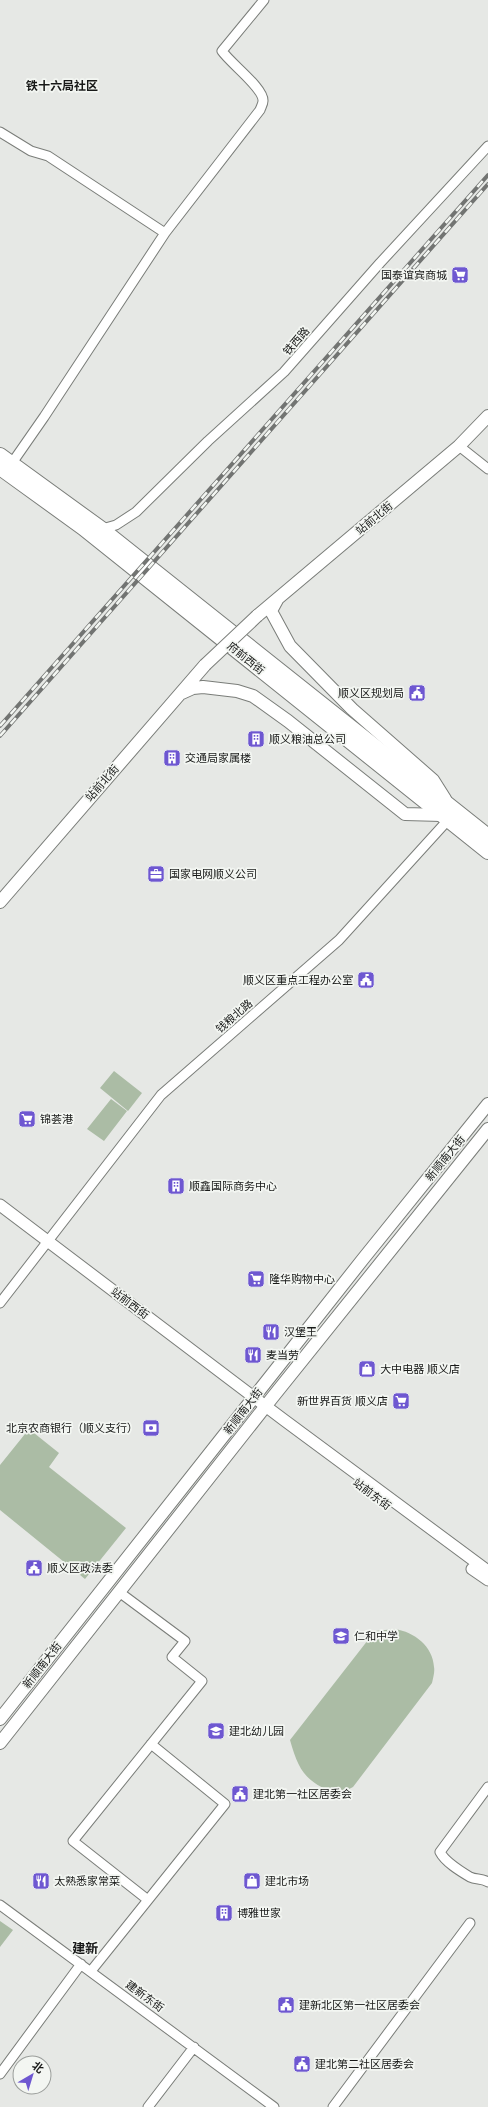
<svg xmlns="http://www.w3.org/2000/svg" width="488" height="2107" font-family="'Fira Sans','Noto Sans SC',sans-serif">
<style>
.green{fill:#abbca5}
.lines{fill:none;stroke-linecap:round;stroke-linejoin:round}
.minor-casing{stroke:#7a7d79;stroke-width:11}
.tertiary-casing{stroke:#7a7d79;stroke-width:13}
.secondary-casing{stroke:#7a7d79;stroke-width:14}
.primary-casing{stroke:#7a7d79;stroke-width:16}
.minor{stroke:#fff;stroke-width:9}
.tertiary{stroke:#fff;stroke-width:11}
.secondary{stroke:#fff;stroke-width:12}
.primary{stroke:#fff;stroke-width:14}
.rail-casing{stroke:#727472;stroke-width:4}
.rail{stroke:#f3f6f2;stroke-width:2.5;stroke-dasharray:8;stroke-linecap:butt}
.secondary-bridge-casing{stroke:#7a7d79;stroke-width:14;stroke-linecap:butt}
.secondary-bridge{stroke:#fff;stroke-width:12}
.labels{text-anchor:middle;stroke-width:3.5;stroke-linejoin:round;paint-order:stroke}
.poi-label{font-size:11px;fill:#181918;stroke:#f3f6f2;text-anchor:start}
.street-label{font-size:11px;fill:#181918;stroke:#f3f6f2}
.neighbourhood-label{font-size:12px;font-weight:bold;fill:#181918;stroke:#f3f6f2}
.quarter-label{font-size:13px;font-weight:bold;fill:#181918;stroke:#f3f6f2}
</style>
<rect width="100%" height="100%" fill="#e6e8e5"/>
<path class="green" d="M114 1071 142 1093 128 1111 100 1088Z
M111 1099 127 1111 104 1141 87 1129Z
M29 1429 59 1453 49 1467 126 1528 85 1579 0 1510V1465Z
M395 1629C414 1632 433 1646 434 1667 435 1672 433 1678 432 1683L353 1787 339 1794C306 1783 299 1772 290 1740L375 1631Z
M0 1921 13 1930 0 1947Z"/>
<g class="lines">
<defs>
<path id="minor" d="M0 132 31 151 48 156 165 233 44 417 12 463
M165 233 260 110C261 107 263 104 263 101 264 88 231 64 222 51L264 0
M459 446 488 469
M102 529 116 525 136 512 208 441 284 372 380 263 488 146
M0 1303 161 1095 339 940 448 820
M119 1592 185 1641 172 1657 202 1681 73 1841 148 1900
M488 1787 440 1852C445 1862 460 1871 470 1877 476 1880 482 1878 488 1882
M0 1905 274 2107
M91 1971 225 1804 151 1744
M0 2074 81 1964
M148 2107 194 2047
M333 2107 470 1923"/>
<path id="tertiary" d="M0 1205 284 1420 488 1571
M472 1569 488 1580"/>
<path id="secondary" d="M277 600 271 611 290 646 352 709 433 780 445 799
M257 616 459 446 488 416
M182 693 193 688 203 687 237 691 253 696 288 721 405 814 442 815
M0 902 205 665
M0 1719 363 1259 488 1104
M0 1743 272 1398 488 1129"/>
<path id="primary" d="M0 455 102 529 488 836
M0 468 83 528 488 852"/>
</defs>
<use href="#minor" class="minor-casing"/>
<use href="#tertiary" class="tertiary-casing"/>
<use href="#secondary" class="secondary-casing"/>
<use href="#primary" class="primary-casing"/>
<use href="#minor" class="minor"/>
<use href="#tertiary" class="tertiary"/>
<use href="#secondary" class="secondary"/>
<use href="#primary" class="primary"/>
<defs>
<path id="rail" d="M0 726 488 175
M0 736 488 184"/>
</defs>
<use href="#rail" class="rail-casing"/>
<use href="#rail" class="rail"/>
<defs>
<path id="secondary-bridge" d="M205 665 257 616"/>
</defs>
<use href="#secondary-bridge" class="secondary-bridge-casing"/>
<use href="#secondary-bridge" class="secondary-bridge"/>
</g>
<defs>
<symbol id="supermarket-square" viewBox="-11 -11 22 22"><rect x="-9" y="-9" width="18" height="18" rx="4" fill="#6e57d1" stroke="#f3f6f2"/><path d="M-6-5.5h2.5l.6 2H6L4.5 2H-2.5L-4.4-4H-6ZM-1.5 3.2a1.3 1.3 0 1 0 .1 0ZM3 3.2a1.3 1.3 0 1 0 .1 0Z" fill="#fff"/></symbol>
<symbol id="civic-square" viewBox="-11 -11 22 22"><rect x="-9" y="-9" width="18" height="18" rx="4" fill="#6e57d1" stroke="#f3f6f2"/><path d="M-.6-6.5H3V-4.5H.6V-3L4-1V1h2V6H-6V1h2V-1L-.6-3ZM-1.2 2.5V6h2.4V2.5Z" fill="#fff"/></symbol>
<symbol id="building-square" viewBox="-11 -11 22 22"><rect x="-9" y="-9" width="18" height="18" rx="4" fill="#6e57d1" stroke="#f3f6f2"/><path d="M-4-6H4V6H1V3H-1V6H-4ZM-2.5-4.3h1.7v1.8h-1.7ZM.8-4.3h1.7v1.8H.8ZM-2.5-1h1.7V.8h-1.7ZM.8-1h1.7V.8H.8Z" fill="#fff"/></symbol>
<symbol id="office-square" viewBox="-11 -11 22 22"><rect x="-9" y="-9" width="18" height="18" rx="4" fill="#6e57d1" stroke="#f3f6f2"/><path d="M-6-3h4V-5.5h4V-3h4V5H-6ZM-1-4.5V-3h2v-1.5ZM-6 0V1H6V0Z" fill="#fff"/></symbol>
<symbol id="restaurant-square" viewBox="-11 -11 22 22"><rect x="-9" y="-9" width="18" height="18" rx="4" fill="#6e57d1" stroke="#f3f6f2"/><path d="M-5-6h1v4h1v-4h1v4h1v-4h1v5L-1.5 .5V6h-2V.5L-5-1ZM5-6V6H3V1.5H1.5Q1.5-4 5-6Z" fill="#fff"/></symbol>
<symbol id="shop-square" viewBox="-11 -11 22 22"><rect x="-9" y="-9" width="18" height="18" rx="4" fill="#6e57d1" stroke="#f3f6f2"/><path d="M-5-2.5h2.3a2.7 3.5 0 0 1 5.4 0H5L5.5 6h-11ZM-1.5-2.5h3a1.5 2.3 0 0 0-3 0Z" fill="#fff"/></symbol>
<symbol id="bank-square" viewBox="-11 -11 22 22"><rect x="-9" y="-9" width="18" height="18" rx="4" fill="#6e57d1" stroke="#f3f6f2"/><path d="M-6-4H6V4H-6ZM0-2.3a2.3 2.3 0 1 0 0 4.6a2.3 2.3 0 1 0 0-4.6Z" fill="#fff"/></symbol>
<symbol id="school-square" viewBox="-11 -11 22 22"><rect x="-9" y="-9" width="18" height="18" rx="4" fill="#6e57d1" stroke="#f3f6f2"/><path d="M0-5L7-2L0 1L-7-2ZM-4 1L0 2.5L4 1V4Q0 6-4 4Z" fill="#fff"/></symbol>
</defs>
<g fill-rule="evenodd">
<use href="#supermarket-square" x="450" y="265" width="20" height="20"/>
<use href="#civic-square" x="407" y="683" width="20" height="20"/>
<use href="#building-square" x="246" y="729" width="20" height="20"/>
<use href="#building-square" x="162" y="748" width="20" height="20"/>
<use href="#office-square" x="146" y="864" width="20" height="20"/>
<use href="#civic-square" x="356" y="970" width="20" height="20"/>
<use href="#supermarket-square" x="17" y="1109" width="20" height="20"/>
<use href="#building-square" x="166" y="1176" width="20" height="20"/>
<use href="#supermarket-square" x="246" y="1269" width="20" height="20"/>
<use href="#restaurant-square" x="261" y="1322" width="20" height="20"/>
<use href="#restaurant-square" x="243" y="1345" width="20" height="20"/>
<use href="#shop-square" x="357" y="1359" width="20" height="20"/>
<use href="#supermarket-square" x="391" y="1391" width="20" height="20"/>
<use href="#bank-square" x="141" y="1418" width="20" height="20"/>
<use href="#civic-square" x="24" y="1558" width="20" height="20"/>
<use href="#school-square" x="331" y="1626" width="20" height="20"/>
<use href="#school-square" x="206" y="1721" width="20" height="20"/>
<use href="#civic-square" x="230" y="1784" width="20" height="20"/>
<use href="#restaurant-square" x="31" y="1871" width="20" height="20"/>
<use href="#shop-square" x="242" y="1871" width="20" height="20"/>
<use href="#building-square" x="214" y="1903" width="20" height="20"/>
<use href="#civic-square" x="276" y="1995" width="20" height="20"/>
<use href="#civic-square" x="292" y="2054" width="20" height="20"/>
</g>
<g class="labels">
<g class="poi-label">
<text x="447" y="279" text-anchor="end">国泰谊宾商城</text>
<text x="404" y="697" text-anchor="end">顺义区规划局</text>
<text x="269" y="743">顺义粮油总公司</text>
<text x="185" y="762">交通局家属楼</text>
<text x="169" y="878">国家电网顺义公司</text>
<text x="353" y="984" text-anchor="end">顺义区重点工程办公室</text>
<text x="40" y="1123">锦荟港</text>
<text x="189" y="1190">顺鑫国际商务中心</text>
<text x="269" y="1283">隆华购物中心</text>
<text x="284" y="1336">汉堡王</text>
<text x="266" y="1359">麦当劳</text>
<text x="380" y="1373">大中电器 顺义店</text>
<text x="388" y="1405" text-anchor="end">新世界百货 顺义店</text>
<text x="138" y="1432" text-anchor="end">北京农商银行（顺义支行）</text>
<text x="47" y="1572">顺义区政法委</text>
<text x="354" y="1640">仁和中学</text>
<text x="229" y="1735">建北幼儿园</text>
<text x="253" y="1798">建北第一社区居委会</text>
<text x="54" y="1885">太熟悉家常菜</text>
<text x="265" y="1885">建北市场</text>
<text x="237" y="1917">博雅世家</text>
<text x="299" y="2009">建新北区第一社区居委会</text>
<text x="315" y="2068">建北第二社区居委会</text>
</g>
<g class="street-label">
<text transform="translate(296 341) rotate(-49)" y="4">铁西路</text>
<text transform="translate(374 518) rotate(-40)" y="4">站前北街</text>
<text transform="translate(246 658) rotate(39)" y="4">府前西街</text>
<text transform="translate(102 783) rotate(-49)" y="4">站前北街</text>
<text transform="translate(234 1016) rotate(-41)" y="4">钱粮北路</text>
<text transform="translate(445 1158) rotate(-51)" y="4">新顺南大街</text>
<text transform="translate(130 1303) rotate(37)" y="4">站前西街</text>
<text transform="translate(243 1411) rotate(-52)" y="4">新顺南大街</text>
<text transform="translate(372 1494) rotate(37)" y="4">站前东街</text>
<text transform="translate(42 1665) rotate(-52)" y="4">新顺南大街</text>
<text transform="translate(145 1996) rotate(36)" y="4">建新东街</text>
</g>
<g class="neighbourhood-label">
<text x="62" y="90">铁十六局社区</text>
</g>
<g class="quarter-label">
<text x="85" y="1953">建新</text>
</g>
</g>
<g transform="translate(32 2075) rotate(38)"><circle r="19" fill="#f3f6f2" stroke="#9b9e9b"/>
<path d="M0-3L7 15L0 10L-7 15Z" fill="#6e57d1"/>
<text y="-6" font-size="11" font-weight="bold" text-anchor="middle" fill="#181918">北</text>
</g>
</svg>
